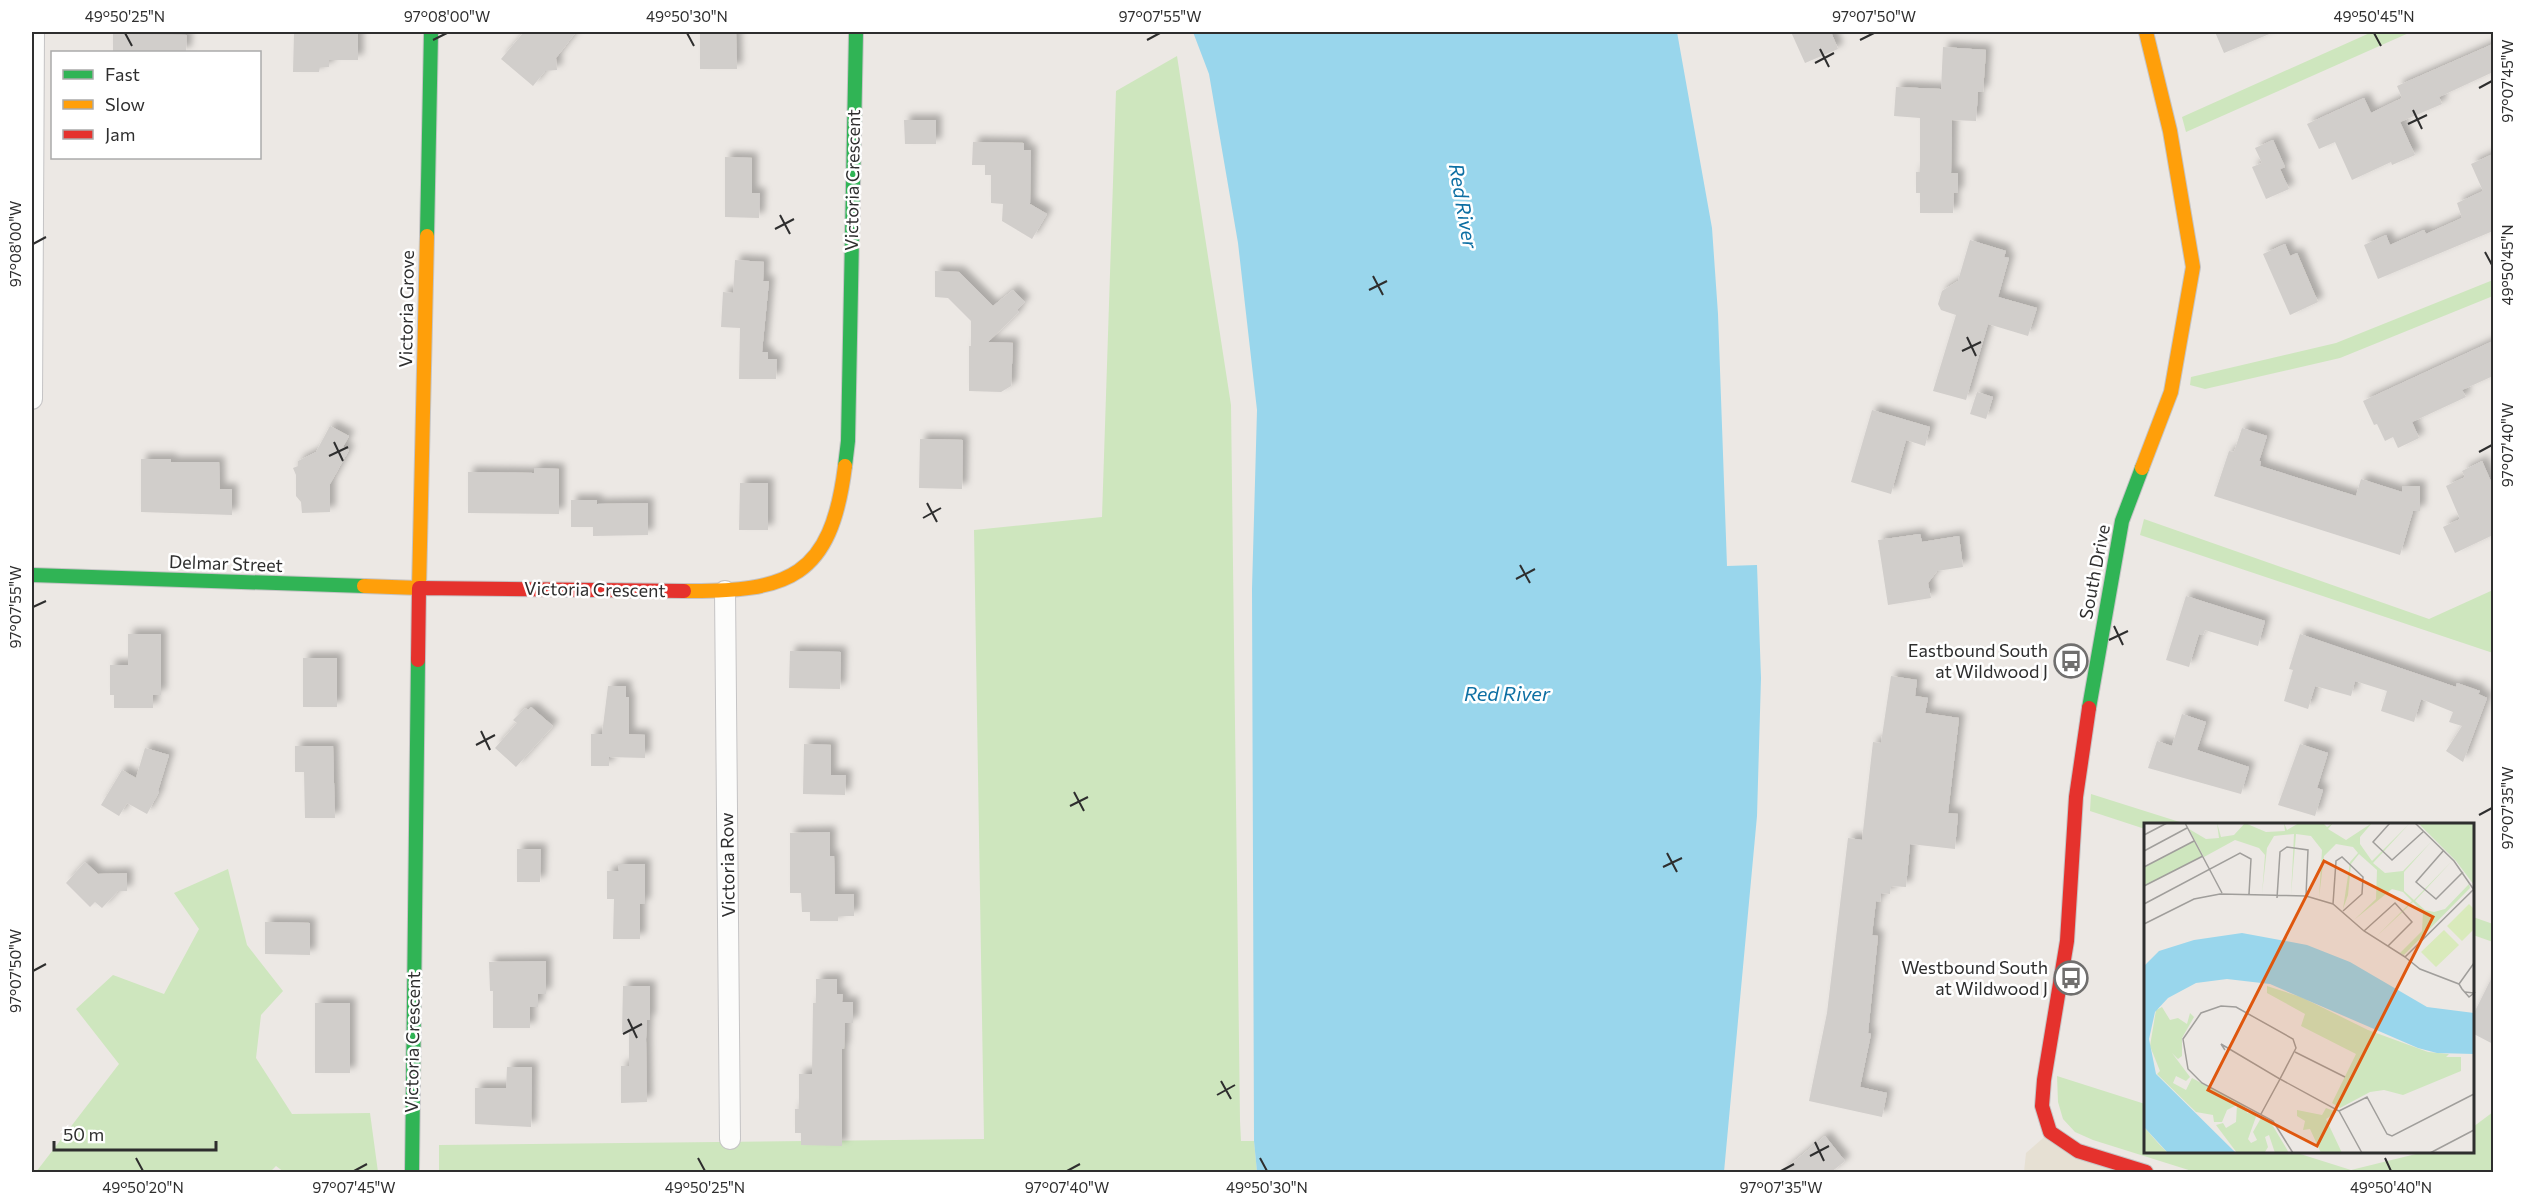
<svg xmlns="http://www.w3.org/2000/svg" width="2525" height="1204" font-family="Commissioner,sans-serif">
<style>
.education{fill:#e6e0d3}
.green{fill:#cee6be}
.water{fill:#99d6ec}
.building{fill:#d1cecb;filter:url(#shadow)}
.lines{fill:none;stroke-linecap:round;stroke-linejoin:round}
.street-casing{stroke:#c5c4c5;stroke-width:22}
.fast-casing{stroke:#c5c4c5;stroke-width:16}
.slow-casing{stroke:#c5c4c5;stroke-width:16}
.jam-casing{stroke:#c5c4c5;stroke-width:16}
.street{stroke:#fcfcfb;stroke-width:20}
.fast{stroke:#30b455;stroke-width:14}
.slow{stroke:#ff9f0a;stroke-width:14}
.jam{stroke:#e5322d;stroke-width:14}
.ticks{fill:none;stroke:#2e2e2e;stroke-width:2}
.labels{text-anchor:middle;stroke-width:5;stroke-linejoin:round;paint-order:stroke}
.street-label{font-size:18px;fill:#2e2e2e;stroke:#fff}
.poi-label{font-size:18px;fill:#2e2e2e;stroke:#fff;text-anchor:end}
.water-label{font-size:20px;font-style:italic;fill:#0d6fa3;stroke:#fff}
.inset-road{fill:none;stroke:#a09e9b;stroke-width:1.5}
.view{fill:#df570e;fill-opacity:0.15;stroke:#df570e;stroke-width:3}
.inset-edge{fill:none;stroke:#2e2e2e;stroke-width:3}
.neatline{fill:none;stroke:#2e2e2e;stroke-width:2}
.ticks-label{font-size:15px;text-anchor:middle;fill:#2e2e2e}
</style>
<defs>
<filter id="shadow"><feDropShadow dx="5.5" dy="-5.5" stdDeviation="3" flood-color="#0004"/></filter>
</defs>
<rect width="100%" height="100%" fill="#ece8e4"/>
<path class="education" d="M2050 1132 2148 1172H2024L2026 1153Z"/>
<path class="green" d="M2372 32H2411L2186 132 2182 117Z
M1177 56 1231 405 1240 1121 1241 1141H1254L1257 1172H439V1145L984 1139 974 530 1102 517 1116 91Z
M2493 280V296L2340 358 2205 389 2190 385 2191 377 2336 343Z
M2144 519 2429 619 2493 590V653L2140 535Z
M2091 794 2186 824H2146L2145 829 2090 811Z
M228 869 247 945 283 991 261 1015 256 1058 292 1114 370 1113 378 1172H284L276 1166 270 1172H36L119 1064 76 1009 113 975 164 994 199 929 174 893Z
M2473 917 2493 924V942L2473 935Z
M2057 1076 2145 1104 2146 1152H2294L2351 1170 2424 1152H2472L2473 1127 2493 1112V1172H2195L2093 1140 2075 1132 2063 1119 2058 1102Z"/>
<path class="water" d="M1193 32H1677L1712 228 1718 314 1727 566 1757 565 1761 678 1757 816 1724 1172H1257L1254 1141 1252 589 1257 410 1238 243 1209 74Z"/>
<path class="building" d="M317 32H358V60H329V67H320L319 72H293L294 34 316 33Z
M524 32H576L556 58 557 70 545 71 533 86 501 59Z
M700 32H736L737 69H700Z
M1791 32H1831L1838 49 1805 63Z
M2215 32H2274L2224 53Z
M113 34 187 35 186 52H113Z
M2493 44V72L2439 97 2442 104 2400 122 2415 155 2392 165 2391 162 2352 180 2335 142 2319 149 2307 124 2364 98 2371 113 2402 98 2397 86Z
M1943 47 1986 50 1983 92H1978L1976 121 1952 120 1951 173H1958V193H1954L1953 213H1920V193H1916V172H1920V118L1894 116 1896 87 1941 89Z
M904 120H936V144H905Z
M2273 140 2285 167 2280 169 2289 189 2266 199 2252 167 2262 163 2255 148Z
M973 142 1024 143V150H1031L1030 204 1047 214 1032 239 1002 221 1003 204 991 203V175H985V165H972Z
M2493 154V231L2378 279 2364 245 2386 235 2390 245 2424 230 2426 234 2462 218 2457 203 2483 191 2471 164Z
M725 157 752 158V193H760L759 218 725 217Z
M1970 240 2006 251 2004 257 2009 258 1998 297 2037 308 2028 336 1988 324 1966 400 1933 391 1956 315 1941 310 1938 304 1942 291 1958 281Z
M2285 244 2290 256 2297 253 2318 302 2290 315 2263 254Z
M735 260 764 262 763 281H769L762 352H768V359H777L776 379H739L740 328 721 327 723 292 733 293Z
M935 271 959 272 993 306 1013 290 1025 302 1017 310 1019 312 988 342 1013 343 1011 386 1001 392 969 391V346H971V321L948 298 935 297Z
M2493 341V376L2462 390 2466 397 2412 422 2419 438 2398 448 2393 437 2385 441 2377 424 2374 425 2363 401Z
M1977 392 1993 397 1986 419 1970 414Z
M1872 410 1930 427 1925 446 1906 440 1891 494 1851 482Z
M330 426 349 436 343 447 349 450 330 484V512L302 513 301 502 296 496V475L293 468 298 466V461L316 452Z
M2242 428 2267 436 2259 461H2261L2260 466 2356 496 2361 479 2402 492V486H2420V511H2413L2400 555 2214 496 2229 451 2234 452Z
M920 439 963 440 962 489 919 488Z
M141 459H171V462H219L220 489H232V515L141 512Z
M2482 461 2493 486V535L2455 553 2443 527 2460 519 2446 486 2465 477 2462 471Z
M534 468 559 469V514L468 513V472L534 473Z
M740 483H768V530H739Z
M571 500H597V504L648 503V535L593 536V527H571Z
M1920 534 1922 542 1959 536 1963 567 1937 571 1928 583 1931 598 1888 605 1878 540Z
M2186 596 2265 621 2258 646 2205 630 2203 635 2199 634 2189 667 2166 660Z
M128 634H161V695H153V708H114V695H110V665H128Z
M2300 634 2456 687 2457 683 2480 691 2478 694 2487 698 2463 762 2446 751 2462 726 2449 722 2453 712 2421 699 2414 722 2381 711 2387 691 2355 681 2351 696 2315 686 2308 709 2284 701 2293 670 2289 669Z
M790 651 841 652 840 689 789 688Z
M303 658H337V707H303Z
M1891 676 1917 680 1915 696 1928 698 1925 713 1959 718 1948 813 1958 814 1955 849 1910 844 1906 887 1891 886 1890 894 1881 893 1880 902 1876 901 1872 935 1878 936 1868 1033 1871 1034 1860 1087 1887 1093 1882 1117 1809 1101 1827 1013 1848 838 1862 840 1873 742 1881 743Z
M608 686H626V697H629V734L645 735V758L609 757V766H591V734H602Z
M531 707 553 726 516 767 495 748 517 723 513 720 525 708 528 710Z
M2182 714 2206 722 2197 750 2249 767 2241 794 2148 768 2157 741 2172 746Z
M804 744 831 745V775H846L845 795 803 794Z
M2300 744 2328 753 2317 788 2323 790 2315 816 2278 805Z
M295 746H333L335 818H305L304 772H295Z
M145 748 169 755 158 791 159 792 147 814 127 803 119 816 101 805 122 770 136 778Z
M830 832V856H834L835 894H854V916H838V921H810V912H802L801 893H790V833Z
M517 849H541L540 882H517Z
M85 862 98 874 127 873V891H118L102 908 95 902 90 907 66 883Z
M618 864H645V904H640V939H613L614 899H607V871H619Z
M265 922 310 923V955L265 954Z
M546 961V994H538V1007H530V1028H493V991H490L489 962Z
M2493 975V1044L2472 1033V1017Z
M816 979H837V994H843L842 1002H853V1023H845L844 1049H842V1146L801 1145V1133H795V1109H799V1074H812L813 1003H816Z
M623 986H650V1020H647L646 1039 647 1102 621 1103V1066H629V1032H622Z
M315 1003H350V1073H315Z
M507 1067H532L531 1127 475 1124V1088H506Z
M1825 1136 1845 1161 1830 1173H1780Z"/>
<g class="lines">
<defs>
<path id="street" d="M32 399 34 32
M725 591 730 1139"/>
<path id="fast" d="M427 236 431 32
M845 466 848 441 856 32
M32 575 364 586
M2089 708 2122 521 2142 468
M412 1172 418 660"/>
<path id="slow" d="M2142 468 2171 392 2193 267 2170 131 2146 32
M364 586 419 588 427 236
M684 591C789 592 831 578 845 466"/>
<path id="jam" d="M418 660 419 588 684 591
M2089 708 2076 797 2067 941 2044 1080 2042 1106 2050 1132 2078 1151 2146 1172"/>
</defs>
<use href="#street" class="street-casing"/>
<use href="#fast" class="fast-casing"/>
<use href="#slow" class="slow-casing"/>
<use href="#jam" class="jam-casing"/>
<use href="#street" class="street"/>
<use href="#fast" class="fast"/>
<use href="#slow" class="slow"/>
<use href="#jam" class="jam"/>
</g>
<path class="ticks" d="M125 33 132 46M687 33 694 46M2374 33 2381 46M433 40 447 33M1147 40 1160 33M1860 40 1874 33M1820 49 1829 67M1815 63 1834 53M2479 88 2492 81M2413 110 2422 129M2408 124 2427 115M780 215 790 234M775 229 794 219M33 244 46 237M2485 252 2492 265M1373 276 1383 295M1369 290 1387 281M1967 337 1976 356M1962 351 1981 342M334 442 343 461M2479 452 2492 445M329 456 348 447M927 503 937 522M923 518 941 508M1520 565 1530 583M1516 579 1535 569M33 607 46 601M2114 626 2123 645M2109 640 2128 631M481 731 490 750M476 745 495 735M1074 792 1084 811M1070 806 1088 797M2479 815 2492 808M1667 853 1677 872M1663 867 1682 858M33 971 46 964M628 1019 637 1038M623 1034 642 1024M1221 1081 1231 1099M1217 1095 1235 1085M1815 1142 1824 1161M1810 1156 1829 1146M136 1158 143 1171M698 1158 705 1171M1260 1158 1267 1171M2385 1158 2391 1171M354 1171 367 1164M1067 1171 1080 1164M1781 1171 1794 1164"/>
<defs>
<symbol id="bus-ring" viewBox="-11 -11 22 22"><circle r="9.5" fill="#fff" stroke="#706f6e" stroke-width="1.5"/><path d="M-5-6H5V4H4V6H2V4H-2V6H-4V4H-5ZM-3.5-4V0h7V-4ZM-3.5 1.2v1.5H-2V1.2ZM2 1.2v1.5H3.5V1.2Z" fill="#706f6e"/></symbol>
</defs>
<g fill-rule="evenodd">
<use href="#bus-ring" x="2052" y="642" width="38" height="38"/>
<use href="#bus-ring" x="2052" y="959" width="38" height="38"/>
</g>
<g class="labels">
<g class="street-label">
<text transform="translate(853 180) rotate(-89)" y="6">Victoria Crescent</text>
<text transform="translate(407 309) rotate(-89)" y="6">Victoria Grove</text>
<text transform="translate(226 564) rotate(2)" y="6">Delmar Street</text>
<text transform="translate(2095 572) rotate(-79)" y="6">South Drive</text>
<text transform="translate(595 590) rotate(1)" y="6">Victoria Crescent</text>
<text transform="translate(728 865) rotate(-91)" y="6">Victoria Row</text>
<text transform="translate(413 1042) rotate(-89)" y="6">Victoria Crescent</text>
</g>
<g class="poi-label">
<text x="2048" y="657">Eastbound South<tspan x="2048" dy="21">at Wildwood J</tspan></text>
<text x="2048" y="974">Westbound South<tspan x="2048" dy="21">at Wildwood J</tspan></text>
</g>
<g class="water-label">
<text transform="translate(1463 206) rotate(80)" y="7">Red River</text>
<text x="1507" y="701">Red River</text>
</g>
</g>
<g transform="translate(2144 823)">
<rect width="330" height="330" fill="#ece8e4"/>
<path d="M73 0 77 14 90 12 101 0 122 9 141 8 140 0 143 7 155 0H179L183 4 189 0 184 6 202 17 228 0 216 14V21L228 38 266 0 229 40 241 50 259 48 288 18 260 49V68L270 77 308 38 271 78 281 87 290 89 301 86 325 61 326 65 260 132 256 130 278 108 279 89 269 79 232 114 268 78 259 69 248 66 210 97 232 76 233 47 215 31 207 41 204 72 199 86 206 39 214 30 209 24 192 21 180 33 175 75 178 27 167 13 152 11 147 72 150 11 130 13 123 25 118 71 121 32 115 25 91 17 60 34 45 6 62 16 75 15ZM274 0H330V62L312 38ZM50 18 59 33 0 63V44ZM123 163 157 174 224 207 284 229 305 231 302 234H317V248L259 272 240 267 226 269 196 285 188 280 212 231 157 203 161 191 123 170ZM18 184 26 197 34 195 43 201 46 190 50 194 38 215V233L34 236 28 230 46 254 42 258 32 253 29 260 42 267 48 255 101 283 103 290 113 291 104 316 107 320 113 317 109 309 117 295 126 298 145 330H131L125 312 121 314 124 324 121 329 93 330 72 302 79 300 82 305 92 299 93 282 83 287 78 299H70L69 292 52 289 13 251 16 248 6 223 12 187ZM182 285 193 289 182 296 198 330H177L166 306 159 307 161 298 153 293V287L178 292ZM0 304 14 320 24 330H0Z" fill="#cee6be"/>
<path d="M325 81 330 86V106L318 118 303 103ZM300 107 315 122 292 144 277 129Z" fill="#d9eabb"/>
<path d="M98 110 163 122 206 139 283 184 330 190V231L293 230 274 225 126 161 83 156 52 160 24 175 11 189 5 216 12 251 92 330H24L0 304V143L15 128 50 117Z" fill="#99d6ec"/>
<path class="inset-road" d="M41 0 78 70M60 0H83M246 0 229 19 248 37 280 8M271 0 310 38 330 67M0 12 23 0M300 27 272 59 292 76 319 49M0 28 43 5M0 44 50 18M0 63 59 33M133 75 136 29 143 24 164 27 162 73M0 81 96 30 107 36 105 71M189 81 192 38 198 34 219 54 218 71 199 88M0 101 50 76 76 71 162 73 189 81 220 108 261 134 330 66M220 108 251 80 268 99 244 123M261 134 276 146 315 161 330 140M315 161 318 166 325 174 330 170 321 169M81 227 77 221 136 256 117 291M151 229 201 254M195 288 223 274 243 311 248 313 330 271M149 330 129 298 58 260 44 246 39 216 57 190 77 183 92 184 149 216 152 225 136 256 195 288 218 330M286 330 330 307"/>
<path class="view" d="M180 38 289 94 173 323 64 267Z"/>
<rect width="330" height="330" class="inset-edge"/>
</g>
<rect width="2525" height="1204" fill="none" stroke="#ffffff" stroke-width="66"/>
<rect x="51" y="51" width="210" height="108" fill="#ffffff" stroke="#ababab" stroke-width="1.5"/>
<rect x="63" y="70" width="30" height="9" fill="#30b455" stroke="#ababab" stroke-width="1.5"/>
<text x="105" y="81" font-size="18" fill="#2e2e2e">Fast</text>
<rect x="63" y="100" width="30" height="9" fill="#ff9f0a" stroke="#ababab" stroke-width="1.5"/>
<text x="105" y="111" font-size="18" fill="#2e2e2e">Slow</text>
<rect x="63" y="130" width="30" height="9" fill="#e5322d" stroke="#ababab" stroke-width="1.5"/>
<text x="105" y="141" font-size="18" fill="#2e2e2e">Jam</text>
<path d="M54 1141v9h162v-9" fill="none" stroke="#2e2e2e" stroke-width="3"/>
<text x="63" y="1141" font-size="18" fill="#2e2e2e" stroke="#ffffff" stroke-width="4.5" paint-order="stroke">50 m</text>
<rect x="33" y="33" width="2459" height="1138" class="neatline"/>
<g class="ticks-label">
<text x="125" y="22">49°50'25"N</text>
<text x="447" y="22">97°08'00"W</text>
<text x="687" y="22">49°50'30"N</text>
<text x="1160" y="22">97°07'55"W</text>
<text x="1874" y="22">97°07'50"W</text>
<text x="2374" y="22">49°50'45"N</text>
<text transform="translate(2508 81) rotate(-90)" y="5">97°07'45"W</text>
<text transform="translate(16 244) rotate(-90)" y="5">97°08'00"W</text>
<text transform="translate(2508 265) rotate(-90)" y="5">49°50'45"N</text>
<text transform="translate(2508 445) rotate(-90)" y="5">97°07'40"W</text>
<text transform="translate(16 607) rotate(-90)" y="5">97°07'55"W</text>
<text transform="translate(2508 808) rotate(-90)" y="5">97°07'35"W</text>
<text transform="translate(16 971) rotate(-90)" y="5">97°07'50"W</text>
<text x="143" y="1193">49°50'20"N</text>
<text x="354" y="1193">97°07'45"W</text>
<text x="705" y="1193">49°50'25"N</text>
<text x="1067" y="1193">97°07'40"W</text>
<text x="1267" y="1193">49°50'30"N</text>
<text x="1781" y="1193">97°07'35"W</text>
<text x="2391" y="1193">49°50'40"N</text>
</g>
</svg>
